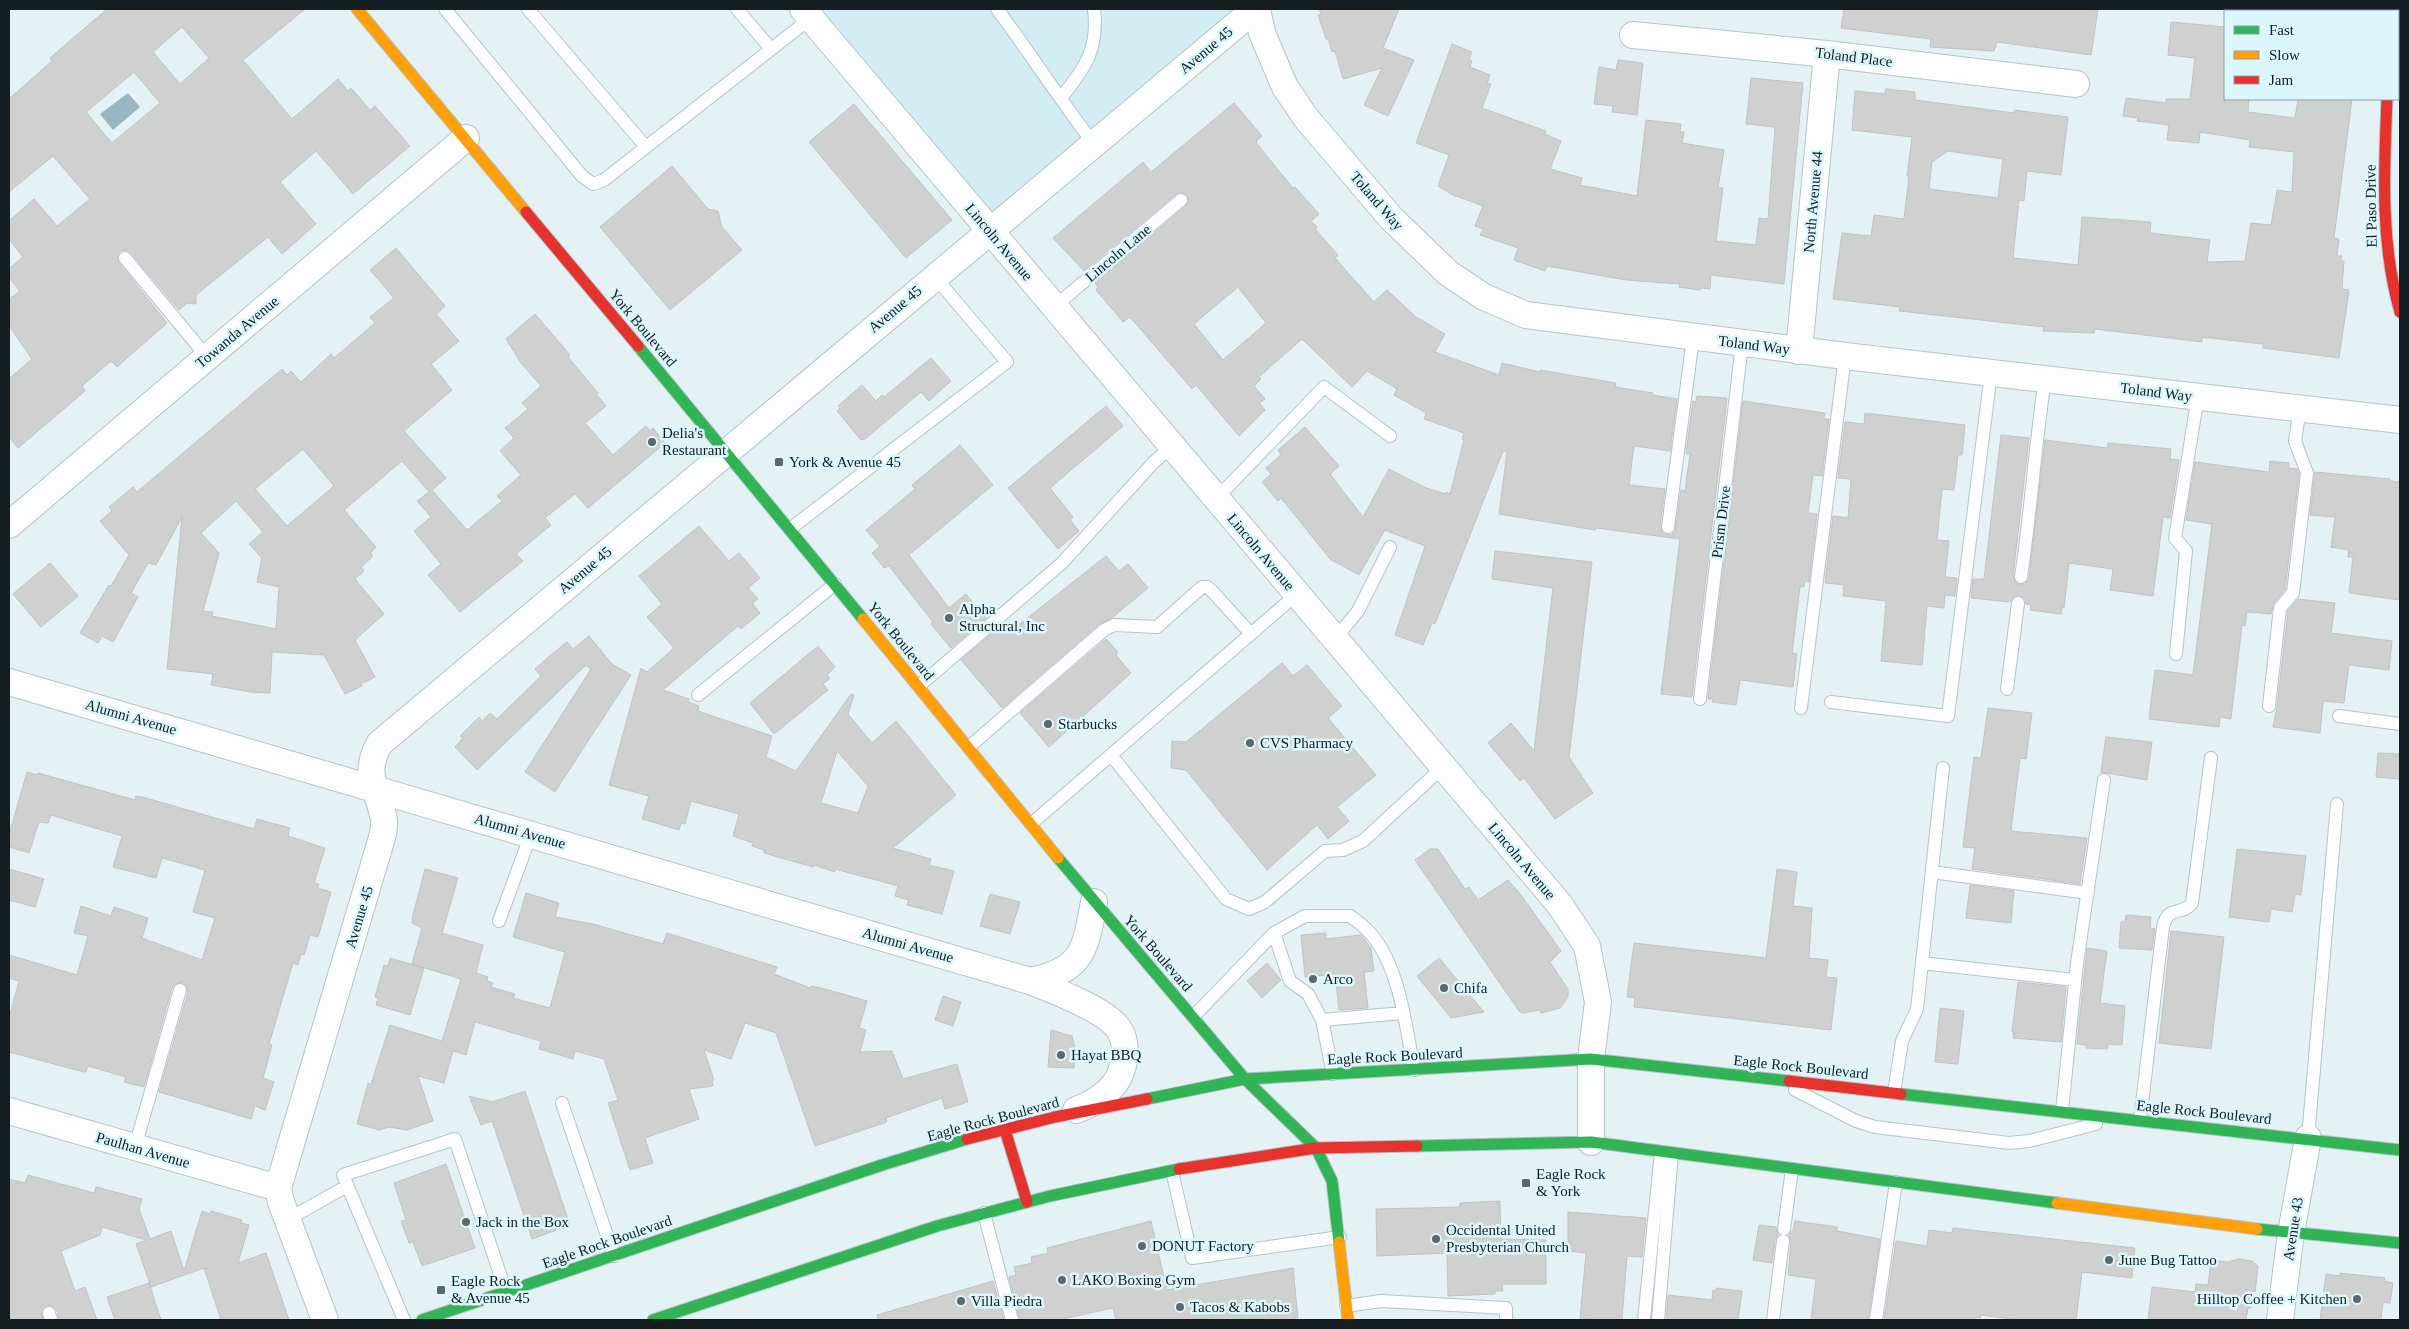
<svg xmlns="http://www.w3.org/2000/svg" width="2409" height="1329" font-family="Georgia,serif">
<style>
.built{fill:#d3edf5}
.water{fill:#98b7c1}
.building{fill:#cfd0d0;stroke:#c1c3c3;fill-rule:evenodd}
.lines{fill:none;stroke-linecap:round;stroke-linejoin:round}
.lane-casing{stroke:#b7c3c6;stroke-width:14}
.street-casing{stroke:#b7c3c6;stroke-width:28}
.fast-casing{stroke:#b7c3c6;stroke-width:13}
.slow-casing{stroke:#b7c3c6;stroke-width:13}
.jam-casing{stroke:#b7c3c6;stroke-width:13}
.lane{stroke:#fbfdfe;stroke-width:12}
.street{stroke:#fbfdfe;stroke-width:26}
.fast{stroke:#30b455;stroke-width:11}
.slow{stroke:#ff9f0a;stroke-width:11}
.jam{stroke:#e5322d;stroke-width:11}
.poi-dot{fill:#5d686b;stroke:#dcf6fe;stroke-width:2}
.labels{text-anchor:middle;stroke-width:5;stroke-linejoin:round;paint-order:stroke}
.street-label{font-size:15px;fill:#141d20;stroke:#dcf6fe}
.poi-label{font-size:15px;fill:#141d20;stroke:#dcf6fe;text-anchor:start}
</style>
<rect width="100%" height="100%" fill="#e4f2f6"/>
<path class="built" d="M810 9H1242L989 223Z"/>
<path class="water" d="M128 93 140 107 113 130 100 114Z"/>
<path class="building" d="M107 9H305L243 60 292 119 338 79 348 91 351 88 370 110 375 106 410 146 353 194 316 151 280 182 316 224 282 254 268 237 196 295V304L187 303 179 310 131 253 127 250 120 251 117 256 119 263 167 323 117 367 111 361 82 386 85 391 18 448 9 437V379L32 359 9 326V299L20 291 9 278V269L23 257 9 239V221L34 199 57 226 90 199 53 156 9 192V99L52 61 50 58ZM182 27 209 58 180 84 153 52ZM134 72 160 103 112 143 86 112Z
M1319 9H1399L1383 48 1414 60 1388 116 1364 105 1382 68 1343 79 1335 51 1332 52 1328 39H1326L1318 15 1321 14Z
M1844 9H2088L2098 10 2091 55 1997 42 1994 51 1930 47 1931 39 1841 28Z
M2171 22 2225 27V99H2249L2248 112 2295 118 2298 99H2352L2334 238 2339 239 2337 256H2342L2341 261H2344L2342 289 2349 290 2339 358 2263 348V344L2202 337V342L2095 329 2094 333 2043 331 2044 327 1899 311 1900 307 1833 299 1842 233 1871 236 1874 215 1904 219 1909 176H1907L1912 137 1852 130 1855 91 1885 94 1886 89 1915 92V100L2014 113V110L2068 117 2061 175 2027 171 2024 201 2019 200 2013 258 2078 265 2082 217 2151 222 2150 233 2210 240 2207 262 2245 261 2251 223 2271 225 2277 190 2292 192 2294 152 2249 147 2250 140 2200 132 2199 143 2167 140 2169 125 2137 121 2138 118 2123 116 2126 98 2166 103V99H2190L2195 58 2168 55ZM1948 151 2003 159 1998 198 1929 189 1932 162Z
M1452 44 1472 52 1469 59 1472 61 1470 67 1490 75 1487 83 1491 84 1482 108 1546 131 1545 134 1561 141 1550 169 1582 178 1580 185 1637 196 1646 120 1681 124 1680 132H1684L1682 143 1724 150 1718 188H1723L1716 241 1756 245 1759 218 1768 219 1775 127 1746 124 1751 78 1803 83 1784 284 1711 275 1710 289 1701 288 1700 290 1679 287 1680 284 1626 280 1547 266 1545 271 1514 260 1518 248 1480 235 1483 229 1475 226 1483 206 1451 194 1438 186 1449 155 1416 143Z
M1618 60 1643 63 1637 115 1612 112 1613 106 1594 104 1599 67 1616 70Z
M1234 103 1262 136 1256 141 1257 144 1293 188 1295 187 1319 214 1311 221 1317 227 1315 229 1338 255 1335 258 1374 302 1387 290 1416 317 1445 334 1435 352 1499 375 1502 363 1540 372V370L1616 383 1615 387 1653 393V395L1677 399 1670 451 1634 446 1629 485 1665 489 1660 526 1663 534 1671 535 1675 532 1681 490 1685 491 1690 454H1686L1693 401 1696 402 1697 396 1727 398 1692 697 1661 694 1680 539 1596 528 1595 530 1499 514 1507 452 1503 451 1435 624 1432 623 1423 645 1395 635 1425 546 1385 530 1359 575 1330 559 1281 498 1278 501 1262 482 1271 474 1266 468 1281 455 1278 450 1305 427 1339 466 1330 474 1363 517 1389 469 1424 487 1445 494 1446 492 1450 494 1464 440 1462 439 1464 433 1424 419 1426 413 1394 395 1397 389 1367 371 1352 387 1302 339 1259 377 1261 379 1254 386 1265 399 1259 403 1265 410 1239 436 1196 385 1192 389 1130 317 1123 322 1096 290 1098 287 1095 283 1186 206 1189 199 1187 194 1180 192 1176 194 1084 271 1053 238 1143 162 1151 172ZM1238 287 1266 323 1223 360 1194 324Z
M854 104 952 220 906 258 809 142Z
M672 166 708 209 718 211 722 227 742 250 670 310 600 227Z
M396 248 445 306 436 314 459 341 431 364 452 390 404 431 446 478 432 490 467 530 502 501 497 496 521 475 500 451 514 438 505 428 528 409 522 403 541 386 521 363 506 339 535 314 570 355 568 357 598 393 596 394 606 406 585 423 613 455 646 426 650 431 653 428 665 443 588 508 575 494 545 518 551 525 516 554 523 561 460 612 428 575 441 564 414 531 431 517 417 501 429 492 402 461 344 510 376 547 370 553 373 556 361 567 364 571 355 579 384 614 355 640 375 677 361 684 362 686 345 694 324 655 272 652 270 693 251 692 211 685 213 674 167 669 182 517 156 565 148 563 131 593 138 597 113 642 102 636 98 643 80 633 109 585 111 586 129 555 100 521 112 511 109 507 133 487 137 492 282 369 287 375 291 371 301 382 331 354 334 358 375 323 370 317 394 298 370 270ZM303 449 334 486 287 526 255 489ZM236 501 263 532 249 544 262 558 257 582 279 587 276 629 212 616 213 612 203 611 219 553 201 533Z
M931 358 951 381 929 401 921 392 865 439 861 440 837 411 840 408 838 406 862 385 876 401 882 395 884 397Z
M1743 401 1825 413 1824 419H1829L1822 476 1813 475 1808 513 1817 514 1809 582 1805 581 1804 587H1800L1792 653 1797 654 1793 687 1740 680 1736 705 1712 702 1713 699H1708Z
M1106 406 1123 426 1050 488 1073 517 1070 520 1079 531 1058 549 1008 488Z
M1865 413 1965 425 1962 455H1958L1954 490 1942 489 1937 540 1949 541 1945 577 1957 578 1955 596 1945 595 1944 608 1927 606 1922 665 1881 661 1886 601 1843 596 1844 585 1825 583 1833 516 1848 518 1851 479 1838 478 1845 422 1864 424Z
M2001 435 2029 438 2013 576 2016 583 2020 585 2027 582 2029 578 2045 440 2108 448V443L2171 449 2170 459 2179 460 2170 518 2163 517 2153 596 2110 590 2113 569 2069 563 2064 608 2062 607 2061 614 2030 610 2031 605 2026 604 2025 599 2020 595 2014 596 2010 602 1971 598 1973 579H1984Z
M960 445 993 485 909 555 949 608 966 594 986 618 951 648 931 624 933 622 889 566 884 568 872 553 880 546 866 530 915 489 912 485Z
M2270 461 2289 463V468L2297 469 2299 474 2285 590 2274 603 2271 614 2247 612 2245 626 2242 625 2231 719 2220 717 2219 727 2149 719 2155 670 2193 675 2212 524 2186 520 2195 462 2269 472Z
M2315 472 2390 479V481L2400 482V600L2349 593 2353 557H2348L2349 550 2331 547 2335 517 2310 515Z
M699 526 729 561 739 553 760 578 748 588 758 599 752 603 760 613 741 629 738 626 663 690 689 699 688 702 699 706 698 711 772 736 766 757 796 771 851 694 854 695 848 714 872 743 896 721 956 795 893 848 931 859 929 865 954 871 942 914 907 905 909 900 895 896 898 886 835 869V872L814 865 813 867 764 853V850L752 846 753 843 733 836 739 814 691 801 685 824 681 823 679 830 642 819 649 796 609 785 641 668 647 672 674 648 647 617 662 604 639 576ZM837 751 868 786 858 813 821 803Z
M1495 551 1592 562 1569 757 1593 793 1555 819 1524 778 1520 781 1488 743 1511 723 1534 751 1553 588 1492 579Z
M1106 556 1119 571 1128 564 1148 588 1113 617 1099 624 1002 708 961 660 1004 623 1011 631Z
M50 563 78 596 41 627 13 594Z
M2298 599 2335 603 2331 633 2392 641 2389 670 2349 665 2344 703 2323 701 2320 733 2273 727 2277 707 2288 611Z
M589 636 612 664 631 675 555 792 525 772 591 669 586 665 477 770 455 747 463 738 460 736 479 717 482 721 490 713 497 719 541 676 535 669 552 654 567 642 573 649Z
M1106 639 1118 652 1116 655 1131 673 1049 747 1020 713Z
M818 646 835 667 827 675 830 678 823 684 828 690 774 734 750 703Z
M1282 663 1293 676 1307 665 1342 706 1328 718 1376 775 1337 807 1349 821 1328 839 1317 825 1267 870 1186 770 1171 768 1172 741 1186 742Z
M1988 708 2032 713 2026 759 2020 758 2011 831 2087 838 2080 884 1972 869 1975 848 1963 847 1974 757 1981 758Z
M2106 737 2152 742 2147 780 2101 772Z
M2378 753 2400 754V779L2376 777Z
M27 772 37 775 38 773 135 800 136 796 146 798 254 829 257 819 290 828 288 836 325 848 314 883 319 884 318 888 331 892 318 937 310 935 304 955 301 954 298 965 293 963 269 1044 272 1045 263 1078 274 1082 265 1110 255 1106 251 1119 159 1092 188 992 186 985 182 982 175 984 172 988 144 1087 124 1082 126 1077 88 1066 86 1072H84L9 1052V1018L19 981 9 978V955L77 975 88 936 74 933 81 906 111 916 114 907 148 918 142 938 202 960 215 918 193 912 205 870 162 858 156 878 113 867 122 836 51 815 48 823 39 822 29 853 9 847V835Z
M1430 849H1438L1465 889 1469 887 1478 900 1508 880 1521 895 1561 951 1550 962 1568 989V997L1560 1008 1541 1013 1540 1010 1522 1013 1519 1011 1415 860Z
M2237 849 2306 856 2301 895 2295 894 2292 912 2271 909 2269 922 2229 917Z
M9 869 44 879 35 907 9 900Z
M425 869 458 878 442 933 483 945 476 973 488 977 487 981 493 983 491 987 515 994 513 998 550 1008 565 952 513 937 526 893 559 903 555 917 593 924 663 944 667 933 777 967 774 974 810 988 811 986 829 990 867 1001 859 1028 866 1030 860 1052 892 1051 903 1079 957 1064 968 1102 945 1109 942 1098 886 1118 887 1122 815 1146 776 1033 745 1023 731 1059 704 1050 714 1080H712L713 1086 689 1089 699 1119 645 1138 653 1163 630 1170 608 1103 618 1100 604 1059 575 1051 573 1059 539 1049 541 1041 475 1022 466 1055 453 1051 444 1083 418 1076 433 1121 407 1130 389 1127 379 1130 357 1124 368 1083 371 1084 390 1025 442 1041 461 979 412 964 422 928 412 923 413 919H412Z
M1777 869 1797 872 1793 906 1812 908 1809 958 1828 960 1826 977 1837 978 1831 1030 1634 1007 1635 998 1627 997 1634 943 1766 958Z
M1970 885 2014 891 2011 923 1966 918Z
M990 894 1020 902 1010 934 980 926Z
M2126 915 2151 917 2150 928 2155 929 2152 950 2119 948 2121 922H2125Z
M2171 931 2224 937 2211 1049 2159 1043Z
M1326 933V939L1361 935 1371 948 1374 971 1364 972 1368 1008 1339 1010 1335 974 1305 977 1301 935Z
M2087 948 2107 951 2100 1003 2125 1006 2122 1045 2108 1044 2107 1049 2086 1048V1045L2077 1044Z
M390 958 424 968 410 1015 376 1005 378 998 375 997 384 965 388 966Z
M1439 958 1484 1012 1451 1018 1417 976Z
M1267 963 1281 980 1262 998 1247 981Z
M2018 982 2066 987 2061 1042 2013 1038 2014 1032H2012Z
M943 996 961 1002 953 1026 935 1020Z
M1940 1008 1964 1011 1958 1064 1935 1062Z
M1051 1030 1072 1036 1075 1048 1074 1068 1048 1067Z
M525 1091 570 1225 532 1239 492 1121 481 1125 469 1096 492 1102Z
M446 1164 475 1248 422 1266 413 1242 409 1243 401 1221 406 1220 394 1183Z
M28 1175 94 1193 96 1187 142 1199 139 1209 150 1239 171 1231 184 1271 202 1211 210 1214 211 1211 242 1220 241 1223 249 1225 238 1263 266 1253 289 1320H221L204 1268 151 1287 136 1244 146 1240 102 1227 100 1235 61 1251 75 1291 85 1287 97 1320H59L57 1310 50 1305 44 1307 41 1311 43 1320H9V1179L25 1183Z
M1500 1201 1501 1239 1546 1240V1284H1502L1503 1291H1495V1294L1448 1296 1447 1253 1377 1256 1376 1209 1460 1207V1203Z
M1568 1212 1646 1218 1642 1257 1627 1256 1622 1320 1580 1319 1586 1253 1568 1251Z
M1151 1221 1167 1290 1293 1268 1298 1318H1295V1320H1116L1113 1308 1058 1320H1020L1009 1277 1016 1275 1014 1267 1032 1263 1031 1257 1048 1253 1047 1248Z
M1795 1221 1837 1227V1231L1880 1239 1868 1320H1811L1816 1279 1788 1275 1791 1242 1789 1235 1793 1230Z
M1759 1225 1776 1227 1778 1235 1775 1240 1772 1263 1753 1260Z
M1953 1228 2135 1248 2132 1278 2082 1272 2076 1320H2018L1981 1315 1980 1318 1976 1317 1975 1320H1884L1896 1241 1927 1246 1929 1230 1952 1233Z
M2238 1259 2252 1261 2258 1266 2255 1292 2253 1291 2251 1308H2248L2246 1320H2148L2152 1287 2195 1292 2196 1284 2208 1285 2211 1260 2228 1262Z
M2340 1273 2385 1278 2384 1281 2393 1283 2390 1303 2383 1302 2381 1320H2320L2326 1274 2340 1276Z
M993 1281 1004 1320H878L877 1315Z
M149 1283 161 1320H115L107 1297Z
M1716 1288 1742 1291 1738 1320H1666L1668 1295 1712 1300 1713 1290 1716 1291Z"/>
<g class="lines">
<defs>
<path id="lane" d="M445 9 582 176 593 184 604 180 811 18
M528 9 646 147
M737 9 771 49
M997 9C1030 53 1060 100 1094 144
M1061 98C1085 68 1099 49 1094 9
M125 258 207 357
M1054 307 1181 200
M1216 499 1324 387 1390 436
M1668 527 1693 338
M790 529 1007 362 935 277
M2021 577C2031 511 2035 445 2045 379
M1335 639 1358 611 1390 547
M2176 654 2186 551 2175 538 2198 396
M919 686 1062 563 1153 463 1172 446
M2007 689 2018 603
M698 695 835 584
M1700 699 1742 344
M1831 702 1948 716 1991 373
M2269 706 2280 608 2293 593 2307 473 2295 441 2300 408
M1801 708 1845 356
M2339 716 2400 724
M969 747 1104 630 1114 625 1157 627 1202 587H1207L1212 591 1251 634
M1111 755 1226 899 1249 909 1265 902 1325 851 1343 850 1363 841 1443 767
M1031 824 1297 594
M1932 872 2088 893
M499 921 531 834
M1274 933 1290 981 1308 994 1322 1020 1333 1074
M1922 963 2075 980
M1193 1017 1274 933 1305 916H1350C1357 921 1365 927 1371 934 1400 968 1406 1027 1414 1070
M1322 1020 1403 1013
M1795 1090 1856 1121 1875 1127 2009 1143 2029 1141 2096 1124
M1894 1093 1902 1041 1917 1009 1943 768
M562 1103 614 1256
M2062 1111 2077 963 2104 780
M2140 1120 2163 927C2168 904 2181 917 2192 903L2211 758
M2308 1138 2337 804
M135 1147 180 990
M1172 1171 1192 1258 1340 1237
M984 1213 1012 1320
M287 1220 347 1186
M1784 1229 1792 1169
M1346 1306 1381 1301 1506 1308V1320
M49 1313 51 1320
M404 1320 343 1175 455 1139 506 1292
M1644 1320 1661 1152
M1658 1320 1672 1153
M1773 1320 1783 1241
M1876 1320 1896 1182"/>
<path id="street" d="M803 9 1560 905 1587 946 1598 1002 1591 1059V1142
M1257 9 1262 33 1285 87 1306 118 1391 218 1448 273 1484 297 1526 315 1845 356 2400 420
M1633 35 1827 54 2076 84
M1799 351 1827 54
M9 525 466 138
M9 682 1030 981C1053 990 1104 1009 1118 1028 1127 1040 1126 1058 1121 1072 1115 1090 1094 1104 1076 1110
M1030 981C1083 970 1085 951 1094 902
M9 1111 278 1188
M325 1320 281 1202 278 1188 383 834C384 828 385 821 383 815 376 784 363 776 379 744L1255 9
M2280 1320 2291 1233 2308 1138"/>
<path id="fast" d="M2390 9V11
M638 346 863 619
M1058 858 1245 1079 1316 1148 1332 1181 1339 1242
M1901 1094 2400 1150
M1147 1099 1245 1079 1591 1059 1789 1081
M1417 1146 1591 1142 2057 1203
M2257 1229 2400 1243
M422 1320 882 1165 967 1139
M653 1320 937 1226 1050 1196 1179 1169"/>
<path id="slow" d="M357 9 526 212
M863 619 1058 858
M2057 1203 2257 1229
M1339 1242 1348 1320"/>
<path id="jam" d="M2387 99C2384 171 2380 241 2400 312
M526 212 638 346
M1789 1081 1901 1094
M1005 1130 1027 1202
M967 1139 1055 1117 1147 1099
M1179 1169 1316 1148 1417 1146"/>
</defs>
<use href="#lane" class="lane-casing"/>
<use href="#street" class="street-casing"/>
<use href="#fast" class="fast-casing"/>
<use href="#slow" class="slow-casing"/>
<use href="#jam" class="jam-casing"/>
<use href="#lane" class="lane"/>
<use href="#street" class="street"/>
<use href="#fast" class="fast"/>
<use href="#slow" class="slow"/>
<use href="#jam" class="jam"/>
</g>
<g class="poi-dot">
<circle cx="652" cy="442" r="5"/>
<rect x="774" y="457" width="10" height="10" rx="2.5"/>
<circle cx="949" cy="618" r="5"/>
<circle cx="1048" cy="724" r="5"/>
<circle cx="1250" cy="743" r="5"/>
<circle cx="1313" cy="979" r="5"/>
<circle cx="1444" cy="988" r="5"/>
<circle cx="1061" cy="1055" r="5"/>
<rect x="1521" y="1178" width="10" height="10" rx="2.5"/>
<circle cx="466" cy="1222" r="5"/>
<circle cx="1436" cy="1239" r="5"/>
<circle cx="1142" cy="1246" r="5"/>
<circle cx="2109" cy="1260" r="5"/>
<circle cx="1062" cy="1280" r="5"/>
<rect x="436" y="1285" width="10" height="10" rx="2.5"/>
<circle cx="2357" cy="1299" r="5"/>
<circle cx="961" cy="1301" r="5"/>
<circle cx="1180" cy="1307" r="5"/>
</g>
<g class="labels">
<g class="street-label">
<text transform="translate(1206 50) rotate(-40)" y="5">Avenue 45</text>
<text transform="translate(1854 57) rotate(7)" y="5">Toland Place</text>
<text transform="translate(1377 201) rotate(49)" y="5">Toland Way</text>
<text transform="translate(1813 202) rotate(-85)" y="5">North Avenue 44</text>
<text transform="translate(2371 206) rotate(-91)" y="5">El Paso Drive</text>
<text transform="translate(999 242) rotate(50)" y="5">Lincoln Avenue</text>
<text transform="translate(1118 253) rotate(-40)" y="5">Lincoln Lane</text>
<text transform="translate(895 309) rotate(-40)" y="5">Avenue 45</text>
<text transform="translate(643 328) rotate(50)" y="5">York Boulevard</text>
<text transform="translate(237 332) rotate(-40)" y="5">Towanda Avenue</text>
<text transform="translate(1754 345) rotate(7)" y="5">Toland Way</text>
<text transform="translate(2156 392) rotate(7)" y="5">Toland Way</text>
<text transform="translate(1721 522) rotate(-83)" y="5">Prism Drive</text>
<text transform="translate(1261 552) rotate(50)" y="5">Lincoln Avenue</text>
<text transform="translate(585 570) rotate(-40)" y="5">Avenue 45</text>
<text transform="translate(901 641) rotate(51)" y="5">York Boulevard</text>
<text transform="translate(131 717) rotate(16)" y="5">Alumni Avenue</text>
<text transform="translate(520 831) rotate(16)" y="5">Alumni Avenue</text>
<text transform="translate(1522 861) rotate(50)" y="5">Lincoln Avenue</text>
<text transform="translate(359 917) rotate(-73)" y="5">Avenue 45</text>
<text transform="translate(908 945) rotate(16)" y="5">Alumni Avenue</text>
<text transform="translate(1158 953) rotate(49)" y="5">York Boulevard</text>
<text transform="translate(1395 1056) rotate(-3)" y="5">Eagle Rock Boulevard</text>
<text transform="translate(1801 1067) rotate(6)" y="5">Eagle Rock Boulevard</text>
<text transform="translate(2204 1112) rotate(6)" y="5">Eagle Rock Boulevard</text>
<text transform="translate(993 1119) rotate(-15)" y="5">Eagle Rock Boulevard</text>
<text transform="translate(143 1150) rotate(16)" y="5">Paulhan Avenue</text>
<text transform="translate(2293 1229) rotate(-81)" y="5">Avenue 43</text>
<text transform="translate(607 1242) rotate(-19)" y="5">Eagle Rock Boulevard</text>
</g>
<g class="poi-label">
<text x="662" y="438">Delia's<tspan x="662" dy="17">Restaurant</tspan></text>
<text x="789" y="467">York &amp; Avenue 45</text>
<text x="959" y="614">Alpha<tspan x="959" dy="17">Structural, Inc</tspan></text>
<text x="1058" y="729">Starbucks</text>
<text x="1260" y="748">CVS Pharmacy</text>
<text x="1323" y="984">Arco</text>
<text x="1454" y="993">Chifa</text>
<text x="1071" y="1060">Hayat BBQ</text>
<text x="1536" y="1179">Eagle Rock<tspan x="1536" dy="17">&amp; York</tspan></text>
<text x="476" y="1227">Jack in the Box</text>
<text x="1446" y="1235">Occidental United<tspan x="1446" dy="17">Presbyterian Church</tspan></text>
<text x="1152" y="1251">DONUT Factory</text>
<text x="2119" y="1265">June Bug Tattoo</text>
<text x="1072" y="1285">LAKO Boxing Gym</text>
<text x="451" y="1286">Eagle Rock<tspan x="451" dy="17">&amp; Avenue 45</tspan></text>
<text x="2347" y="1304" text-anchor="end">Hilltop Coffee + Kitchen</text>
<text x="971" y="1306">Villa Piedra</text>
<text x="1190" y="1312">Tacos &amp; Kabobs</text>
</g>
</g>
<rect width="2409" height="1329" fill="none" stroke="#141d20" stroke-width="20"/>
<rect x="2224" y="10" width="175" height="90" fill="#dcf6fe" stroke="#8c9fa5"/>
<rect x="2234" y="26" width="25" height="8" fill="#30b455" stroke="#8c9fa5"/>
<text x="2269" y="35" font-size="15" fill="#141d20">Fast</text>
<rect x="2234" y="51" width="25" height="8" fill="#ff9f0a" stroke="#8c9fa5"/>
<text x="2269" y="60" font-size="15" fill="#141d20">Slow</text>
<rect x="2234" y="76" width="25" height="8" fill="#e5322d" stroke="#8c9fa5"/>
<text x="2269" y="85" font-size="15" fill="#141d20">Jam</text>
</svg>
